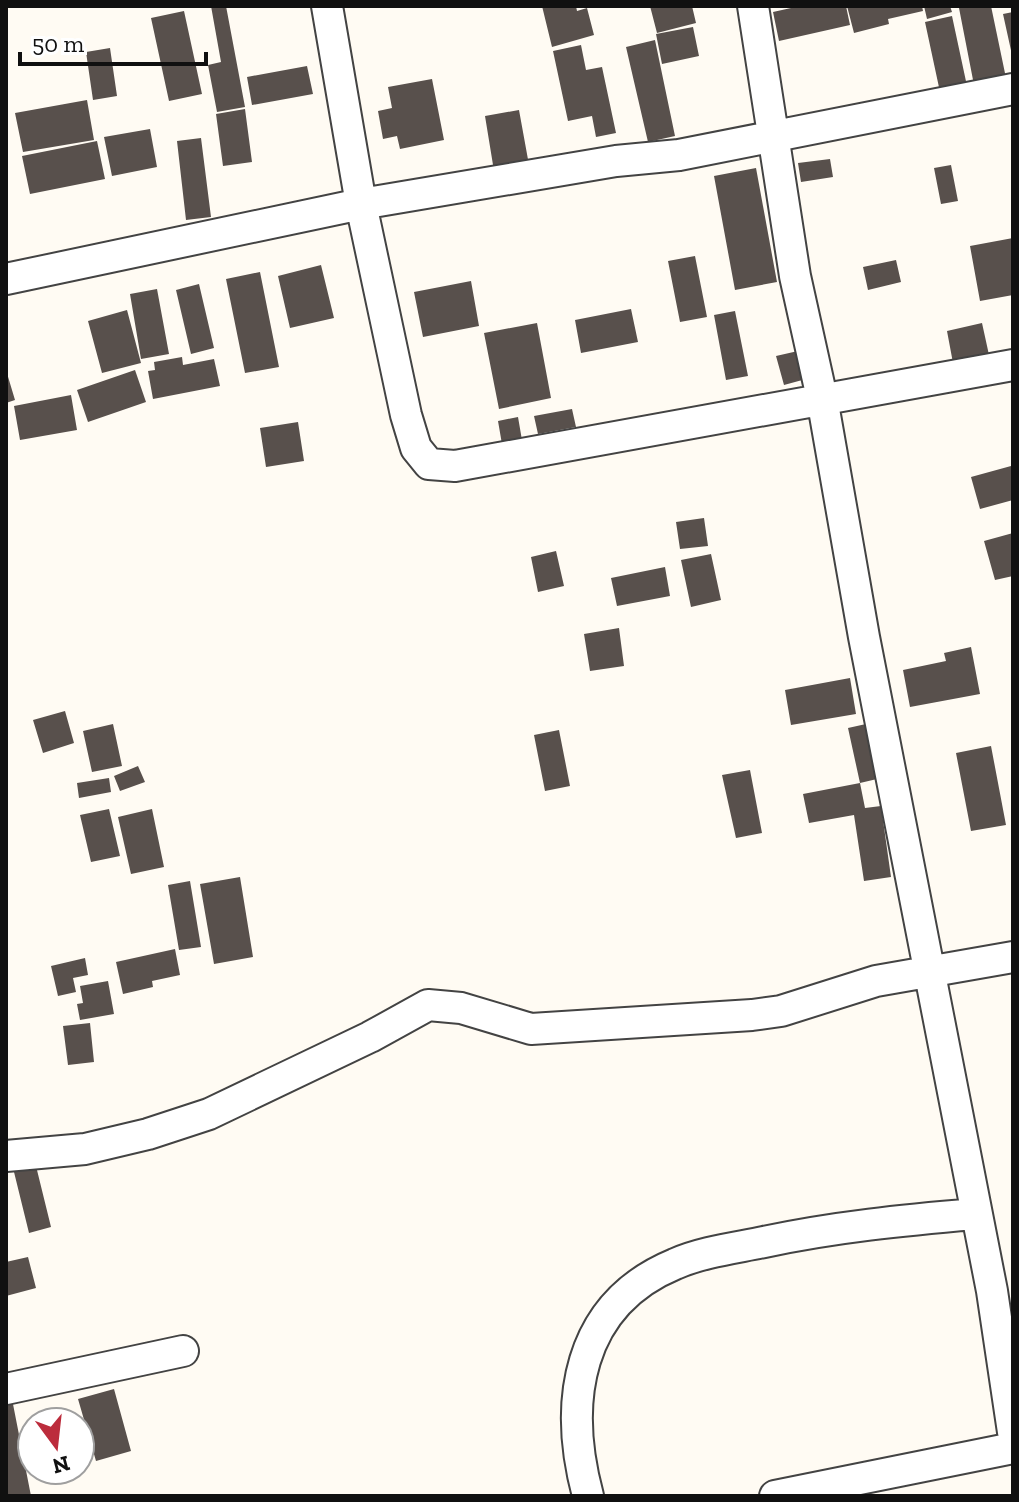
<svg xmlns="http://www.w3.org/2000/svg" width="1019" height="1502" font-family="'Zilla Slab',serif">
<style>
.building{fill:#58504c}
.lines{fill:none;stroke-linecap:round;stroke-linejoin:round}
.minor-casing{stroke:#434343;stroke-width:34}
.minor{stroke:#fff;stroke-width:30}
</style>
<rect width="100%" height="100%" fill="#fffbf3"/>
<path class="building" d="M211 6H226L245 107 217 112 208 65 221 62Z
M542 6H576L577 11 587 8 594 35 552 47Z
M650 6H692L696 23 657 33Z
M800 6H846L850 25 779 41 773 12Z
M847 6H922L923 11 888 19 889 24 854 33Z
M924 6H950L952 12 927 19Z
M970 6H991L1006 78 974 85 959 8Z
M184 11 202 94 169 101 151 18Z
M1013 12V55H1012L1003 14Z
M952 16 967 86 940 92 925 22Z
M693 27 699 56 662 64 656 34Z
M655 40 675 136 648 142 626 47Z
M581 45 586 70 602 67 616 133 596 137 592 116 568 121 553 51Z
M110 48 117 96 93 100 86 52Z
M307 66 313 94 252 105 247 77Z
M432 79 444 140 400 149 397 136 383 139 378 111 392 108 388 87Z
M87 100 94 140 23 152 15 113Z
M245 109 252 162 223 166 216 114Z
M519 110 529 165 494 171 485 116Z
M150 129 157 167 112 176 104 137Z
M201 138 211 217 186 220 177 141Z
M97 141 105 179 30 194 22 156Z
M830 159 833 177 801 182 798 163Z
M951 165 958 201 941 204 934 168Z
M756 168 777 282 735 290 714 176Z
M1013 238V295L980 301 970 246Z
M695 256 707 317 680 322 668 261Z
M896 260 901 282 868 290 863 267Z
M321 265 334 318 290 328 278 276Z
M260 272 279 367 245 373 226 279Z
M471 281 479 326 423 337 414 292Z
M199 284 214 348 191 354 176 290Z
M157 289 169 354 141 359 130 294Z
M631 309 638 342 581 353 575 320Z
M127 310 141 363 102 373 88 321Z
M735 311 748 376 726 380 714 315Z
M537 323 551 398 499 409 484 333Z
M982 323 989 355 953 363 947 331Z
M798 351 806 379 784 385 776 356Z
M182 357 183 365 214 359 220 386 153 399 148 371 155 370 154 362Z
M6 370 15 400 6 403Z
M135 370 146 402 88 422 77 390Z
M71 395 77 430 20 440 14 406Z
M572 409 576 427 538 434 534 416Z
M518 417 523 446 503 450 498 421Z
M298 422 304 461 266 467 260 428Z
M1011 466 1013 500 980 509 971 477Z
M704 518 708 546 680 549 676 522Z
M1013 533V576L995 580 984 541Z
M556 551 564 586 538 592 531 557Z
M711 554 721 600 691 607 681 560Z
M665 567 670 596 617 606 611 578Z
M619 628 624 666 590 671 584 634Z
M971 647 980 694 910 707 903 670 946 661 944 653Z
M850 678 856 714 791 725 785 690Z
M65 711 74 743 43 753 33 720Z
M113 724 122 766 92 772 83 731Z
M866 724 877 779 860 783 848 728Z
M559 730 570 786 545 791 534 735Z
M991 746 1006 825 971 831 956 753Z
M138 766 145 782 120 791 114 776Z
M750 770 762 833 736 838 722 775Z
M109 778 111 792 79 798 77 783Z
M860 783 865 808 881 806 891 877 864 881 854 815 809 823 803 794Z
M109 809 120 856 91 862 80 815Z
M152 809 164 867 131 874 118 817Z
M240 877 253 957 214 964 200 884Z
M190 881 201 947 179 950 168 885Z
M175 949 180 975 152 981 153 987 123 994 116 962Z
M85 958 88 975 73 978 76 992 58 996 51 966Z
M108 981 114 1014 80 1020 77 1004 83 1003 80 986Z
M90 1023 94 1062 68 1065 63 1026Z
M36 1166 51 1227 29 1233 14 1172Z
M28 1257 36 1288 6 1296V1262Z
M114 1389 131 1451 96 1461 78 1399Z
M12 1399 31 1496H6V1401Z"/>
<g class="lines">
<defs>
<path id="minor" d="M327 6 361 204 406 415 416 448 429 464 455 466 1013 365
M753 6 795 276 822 398 864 637 992 1291 1013 1432
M6 279 361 204 616 161 679 155 1013 89
M6 1156 85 1149 148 1134 209 1114 370 1037 428 1005 461 1008 531 1029 752 1015 781 1011 876 981 1013 957
M6 1389 183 1351
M588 1496C563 1403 576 1305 675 1264 702 1252 735 1248 764 1242 834 1227 905 1220 975 1214
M775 1496 1013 1448"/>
</defs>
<use href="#minor" class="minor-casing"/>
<use href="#minor" class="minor"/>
</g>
<rect width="1019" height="1502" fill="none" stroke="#101010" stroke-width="16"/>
<g transform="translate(56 1446) rotate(165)"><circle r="38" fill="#ffffff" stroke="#9f9f9f" stroke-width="2"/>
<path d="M0-6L14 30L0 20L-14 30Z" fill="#bc2c3c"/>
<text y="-12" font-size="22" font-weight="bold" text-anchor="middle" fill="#101010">N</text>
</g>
<path d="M20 52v12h186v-12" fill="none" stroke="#101010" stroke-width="4"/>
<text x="32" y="52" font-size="24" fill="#101010" stroke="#ffffff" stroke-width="6" paint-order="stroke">50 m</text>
</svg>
